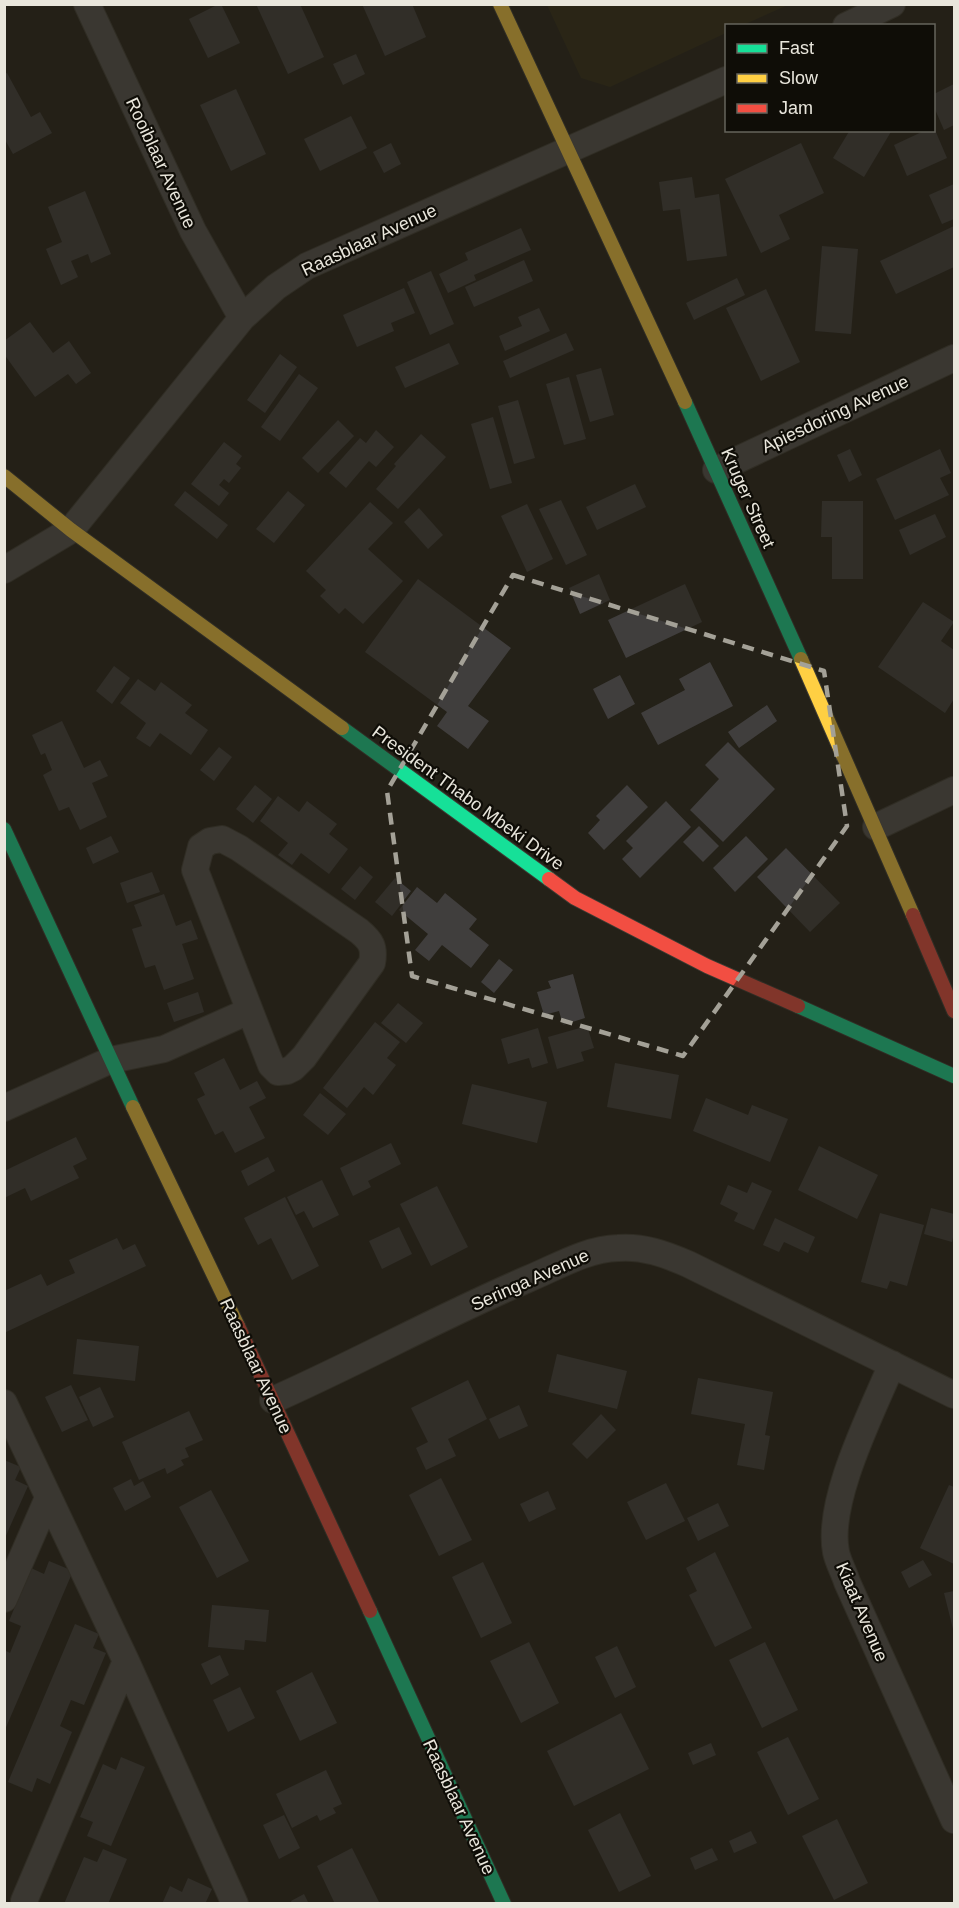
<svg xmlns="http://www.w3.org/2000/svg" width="959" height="1908" font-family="Helvetica,sans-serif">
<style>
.built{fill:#312b16}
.building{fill:#403e3d}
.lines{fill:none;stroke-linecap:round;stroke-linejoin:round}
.street-casing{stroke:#3f3c34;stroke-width:28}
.fast-casing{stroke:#3f3c34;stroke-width:16}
.slow-casing{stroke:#3f3c34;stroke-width:16}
.jam-casing{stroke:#3f3c34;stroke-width:16}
.street{stroke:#555350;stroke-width:26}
.fast{stroke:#16e098;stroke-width:14}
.slow{stroke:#ffcf43;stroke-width:14}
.jam{stroke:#f24e42;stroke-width:14}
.marked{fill:none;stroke:#a4a197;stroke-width:4.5;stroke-dasharray:12 8;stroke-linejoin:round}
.labels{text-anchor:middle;stroke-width:4.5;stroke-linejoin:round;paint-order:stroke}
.street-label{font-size:18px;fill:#e9e6dc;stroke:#0f0d07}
</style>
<rect width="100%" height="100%" fill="#242118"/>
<path class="built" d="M547 5H788L743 25 726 26V33L610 87 581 78Z"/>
<path class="building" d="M219 4H221L240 43 208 58 189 19Z
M256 4H300L324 57 288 74Z
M362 4H412L426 37 385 56Z
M356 54 365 74 343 85 333 64Z
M7 73 31 117 40 112 52 133 13 154 4 138V74Z
M954 84V125L944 130 934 107V94Z
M236 89 266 154 231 171 200 105Z
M351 116 367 148 320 171 304 139Z
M850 130H892L864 177 833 158Z
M926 130H935L947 158 907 176 894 145Z
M391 143 401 164 384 173 373 152Z
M801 143 824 193 779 215 790 239 761 253 725 179Z
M692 177 695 198 719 194 727 256 687 261 680 209 663 211 659 182Z
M954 184V219L942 224 929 195Z
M85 191 111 254 91 263 88 254 71 261 78 277 61 285 46 249 62 242 48 207Z
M954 226V267L896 294 880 261Z
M521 228 531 250 474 275 476 280 448 293 439 274 468 260 465 253Z
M822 246 858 249 851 334 815 331Z
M524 260 533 281 474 307 465 287Z
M431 271 454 324 430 335 407 282Z
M737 278 745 295 694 320 686 303Z
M404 288 415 313 391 323 394 331 357 347 343 315Z
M766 289 800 362 761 381 726 308Z
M539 308 550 331 505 351 499 336 522 326 518 317Z
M30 322 53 353 69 341 91 373 76 384 68 374 35 397 4 354V341Z
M566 333 574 350 510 378 503 361Z
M449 343 459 364 405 388 395 367Z
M280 354 297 367 265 413 247 400Z
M601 368 614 415 590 422 576 375Z
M299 374 318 388 280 441 261 427Z
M569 377 586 439 564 445 546 384Z
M518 400 535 458 514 464 498 406Z
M493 417 512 483 490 489 471 424Z
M338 420 354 436 318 473 302 458Z
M376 430 394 447 376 467 369 461 346 488 329 473 360 438 366 443Z
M421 434 446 457 398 509 376 489 396 466 394 464Z
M224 442 242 456 236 464 241 468 229 483 224 479 219 485 229 493 219 506 191 484Z
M850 449 862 475 849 482 837 455Z
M940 449 951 473 940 478 949 495 895 520 876 479Z
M635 484 646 507 597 530 586 507Z
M185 491 228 525 217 539 174 505Z
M288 491 305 505 274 543 256 529Z
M561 500 587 555 566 565 539 509Z
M822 501H863V579H832V537H821Z
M370 502 393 523 368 549 403 581 363 624 345 608 339 614 320 596 326 590 306 571Z
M527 504 553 559 527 572 501 516Z
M419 508 443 535 428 549 404 522Z
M935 514 946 537 910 555 899 530Z
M599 574 610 600 580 614 569 588Z
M418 579 511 648 468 706 489 721 468 749 437 726 447 712 365 652Z
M685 584 702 622 626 658 608 620Z
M923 602 954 622 941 641 954 650V699L945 713 878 667Z
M710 662 733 706 658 745 641 713 685 690 679 679Z
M114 666 130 678 112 704 96 691Z
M620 675 635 704 608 719 593 689Z
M138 679 155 691 161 682 192 705 185 713 208 730 191 755 160 733 150 747 136 738 146 723 120 703Z
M767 705 777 721 739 748 728 732Z
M62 721 84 768 100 760 108 776 92 783 107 817 80 830 69 807 59 811 43 775 52 770 45 753 41 755 32 735Z
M728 742 775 789 723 842 690 810 719 779 705 765Z
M219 747 232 757 214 781 200 770Z
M255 785 272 799 253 823 236 809Z
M627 785 648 807 604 850 588 833 600 820 596 816Z
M278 796 299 812 307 801 337 824 329 834 348 849 329 874 301 853 292 865 278 855 288 843 260 821Z
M666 801 691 827 640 878 622 859 633 848 626 841Z
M699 826 719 846 703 862 683 842Z
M111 836 119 852 93 864 86 848Z
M746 836 768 859 735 892 713 868Z
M786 848 840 903 810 932 757 877Z
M360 866 373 877 355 900 341 889Z
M152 872 160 892 127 903 120 883Z
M395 878 411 891 392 916 375 902Z
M417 887 437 903 445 893 477 919 469 929 489 945 471 968 442 945 429 961 415 950 428 934 399 910Z
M164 894 176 926 191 920 198 939 182 944 194 979 164 990 155 965 145 968 132 929 142 926 134 905Z
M499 959 513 970 494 993 481 982Z
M573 974 585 1018 563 1025 559 1011 544 1015 537 992 551 988 548 981Z
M198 992 204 1012 174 1022 167 1003Z
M398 1003 423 1023 406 1043 381 1023Z
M375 1022 400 1042 387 1058 396 1065 373 1095 364 1087 347 1108 323 1088Z
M587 1026 594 1048 581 1052 584 1061 557 1069 548 1037Z
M538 1028 548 1063 532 1068 529 1058 508 1064 501 1039Z
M224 1058 240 1090 257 1081 266 1098 249 1107 265 1138 235 1153 223 1131 215 1135 197 1099 205 1095 194 1073Z
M615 1063 679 1075 671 1119 607 1107Z
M472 1084 547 1102 537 1143 462 1124Z
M320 1093 346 1114 328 1135 303 1115Z
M706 1098 748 1115 752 1105 788 1119 770 1162 693 1131Z
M76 1137 87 1159 73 1166 79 1178 31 1201 25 1188 4 1198V1171Z
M391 1143 401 1164 368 1181 371 1187 353 1196 340 1168Z
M819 1146 878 1175 857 1219 798 1190Z
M268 1157 275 1171 248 1186 241 1171Z
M322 1180 339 1215 313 1228 304 1211 296 1215 287 1197Z
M752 1182 772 1191 754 1230 734 1221 738 1213 720 1204 728 1185 747 1193Z
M437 1186 468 1247 431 1266 400 1204Z
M285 1197 319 1266 292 1280 271 1238 258 1245 244 1218Z
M931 1208 954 1214V1233L952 1242 924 1234Z
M880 1213 924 1225 907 1286 890 1281 887 1289 861 1282Z
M775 1218 815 1237 808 1253 784 1242 779 1252 763 1245Z
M399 1227 412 1254 382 1269 369 1241Z
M117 1238 123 1250 135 1244 146 1266 4 1333V1291L41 1274 47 1286 61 1279 75 1273 69 1260Z
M77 1339 139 1346 135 1381 73 1374Z
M557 1354 627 1371 617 1409 548 1392Z
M698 1378 773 1392 765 1435 770 1436 764 1470 737 1465 745 1424 691 1414Z
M468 1380 487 1419 448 1439 456 1456 426 1470 416 1448 428 1442 411 1408Z
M71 1385 88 1420 62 1432 45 1397Z
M100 1387 114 1417 93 1427 79 1397Z
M519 1405 528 1426 499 1439 489 1419Z
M189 1411 203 1440 185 1448 189 1457 181 1460 184 1465 167 1474 165 1468 139 1480 122 1442Z
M601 1414 616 1430 587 1459 572 1444Z
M4 1460 21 1467 15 1480 28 1486 4 1540Z
M441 1478 472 1540 439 1556 409 1495Z
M131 1479 134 1486 143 1481 151 1497 125 1511 113 1488Z
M666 1483 685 1521 646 1540 627 1502Z
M949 1485 954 1487V1564L920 1548Z
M211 1490 249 1561 217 1578 179 1507Z
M548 1491 556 1509 529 1522 520 1504Z
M718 1503 729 1526 698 1541 687 1518Z
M715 1552 752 1628 715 1647 689 1595 697 1591 686 1568Z
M923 1560 932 1575 909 1588 901 1572Z
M49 1561 73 1571 4 1732V1650L10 1653 21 1626 9 1621 31 1568 44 1574Z
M483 1562 512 1623 481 1638 452 1577Z
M954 1591V1633L944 1593Z
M212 1605 269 1610 266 1642 245 1640 244 1650 208 1647Z
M75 1624 99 1634 93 1648 106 1653 84 1705 71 1700 60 1726 72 1732 50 1784 37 1778 32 1792 8 1782Z
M529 1642 559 1703 521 1723 490 1661Z
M765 1642 798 1710 762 1728 729 1660Z
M617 1646 636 1687 615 1698 595 1657Z
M220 1655 229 1675 211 1685 201 1664Z
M312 1672 337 1723 300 1741 276 1691Z
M240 1687 255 1718 228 1732 213 1700Z
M621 1713 649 1769 574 1806 547 1751Z
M788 1737 819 1799 788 1815 757 1752Z
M711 1743 716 1755 693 1765 688 1753Z
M121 1757 145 1767 111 1846 87 1836 93 1822 80 1817 103 1764 116 1770Z
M326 1770 342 1804 333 1808 336 1813 320 1821 317 1815 292 1828 276 1794Z
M620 1813 651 1876 619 1892 588 1830Z
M284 1815 300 1848 279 1859 263 1825Z
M837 1819 868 1883 834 1900 802 1836Z
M751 1831 757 1843 734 1853 729 1841Z
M352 1848 380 1904H335L317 1866Z
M712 1848 718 1860 695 1870 690 1858Z
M103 1849 127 1859 108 1904H64L84 1857 97 1862Z
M188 1878 212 1889 205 1904H162L170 1886 182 1892Z
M304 1894 309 1904H292L291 1901Z"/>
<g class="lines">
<defs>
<path id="street" d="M87 4 193 231 242 318
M846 26 892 4
M716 470 954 358
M4 570 71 530 242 318 276 287 307 266 726 80
M876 827 954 790
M222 839 239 848 359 931C371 941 375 947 372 963L304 1057 293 1068 287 1071 278 1072 271 1065 195 870 201 847 210 841Z
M4 1108 111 1060 164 1049 249 1011
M892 1364C872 1412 826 1501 836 1552 838 1562 844 1572 847 1582L954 1820
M273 1400C359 1362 441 1316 528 1279 557 1267 586 1249 618 1248 643 1246 665 1254 688 1264L954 1395
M4 1403 126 1661 235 1904
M4 1599 48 1498
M24 1901 126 1661"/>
<path id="fast" d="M685 402 801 659
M342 728 549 879
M4 829 133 1107
M798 1006 954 1076
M370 1611 504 1904"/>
<path id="slow" d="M500 4 685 402
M4 476 71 530 342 728
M801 659 913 915
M133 1107 238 1326"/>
<path id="jam" d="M549 879 575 898 707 966 798 1006
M913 915 954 1011
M238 1326 370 1611"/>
</defs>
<use href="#street" class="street-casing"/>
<use href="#fast" class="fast-casing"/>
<use href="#slow" class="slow-casing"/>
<use href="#jam" class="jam-casing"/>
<use href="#street" class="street"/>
<use href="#fast" class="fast"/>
<use href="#slow" class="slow"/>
<use href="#jam" class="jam"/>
</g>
<path d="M0 0H959V1908H0ZM513 575 824 671 847 826 683 1056 412 976 387 791Z" fill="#242118" fill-opacity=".55" fill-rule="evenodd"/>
<path class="marked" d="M513 575 824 671 847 826 683 1056 412 976 387 791Z"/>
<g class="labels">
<g class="street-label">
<text transform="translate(161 163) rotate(65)" y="6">Rooiblaar Avenue</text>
<text transform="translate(369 240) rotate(-25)" y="6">Raasblaar Avenue</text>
<text transform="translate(835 414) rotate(-25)" y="6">Apiesdoring Avenue</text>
<text transform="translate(748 498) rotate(66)" y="6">Kruger Street</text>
<text transform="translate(468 798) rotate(36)" y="6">President Thabo Mbeki Drive</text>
<text transform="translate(530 1280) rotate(-24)" y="6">Seringa Avenue</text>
<text transform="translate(256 1366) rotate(65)" y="6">Raasblaar Avenue</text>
<text transform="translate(862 1612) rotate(67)" y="6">Kiaat Avenue</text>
<text transform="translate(459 1807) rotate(65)" y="6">Raasblaar Avenue</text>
</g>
</g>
<rect width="959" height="1908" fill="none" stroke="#e9e6dc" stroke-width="12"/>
<rect x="725" y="24" width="210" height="108" fill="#0f0d07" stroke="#66645c" stroke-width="1.5"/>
<rect x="737" y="44" width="30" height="9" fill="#16e098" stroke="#66645c" stroke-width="1.5"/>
<text x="779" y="54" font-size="18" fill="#e9e6dc">Fast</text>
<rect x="737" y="74" width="30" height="9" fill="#ffcf43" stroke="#66645c" stroke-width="1.5"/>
<text x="779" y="84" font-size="18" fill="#e9e6dc">Slow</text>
<rect x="737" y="104" width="30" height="9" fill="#f24e42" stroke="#66645c" stroke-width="1.5"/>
<text x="779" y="114" font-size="18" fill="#e9e6dc">Jam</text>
</svg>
